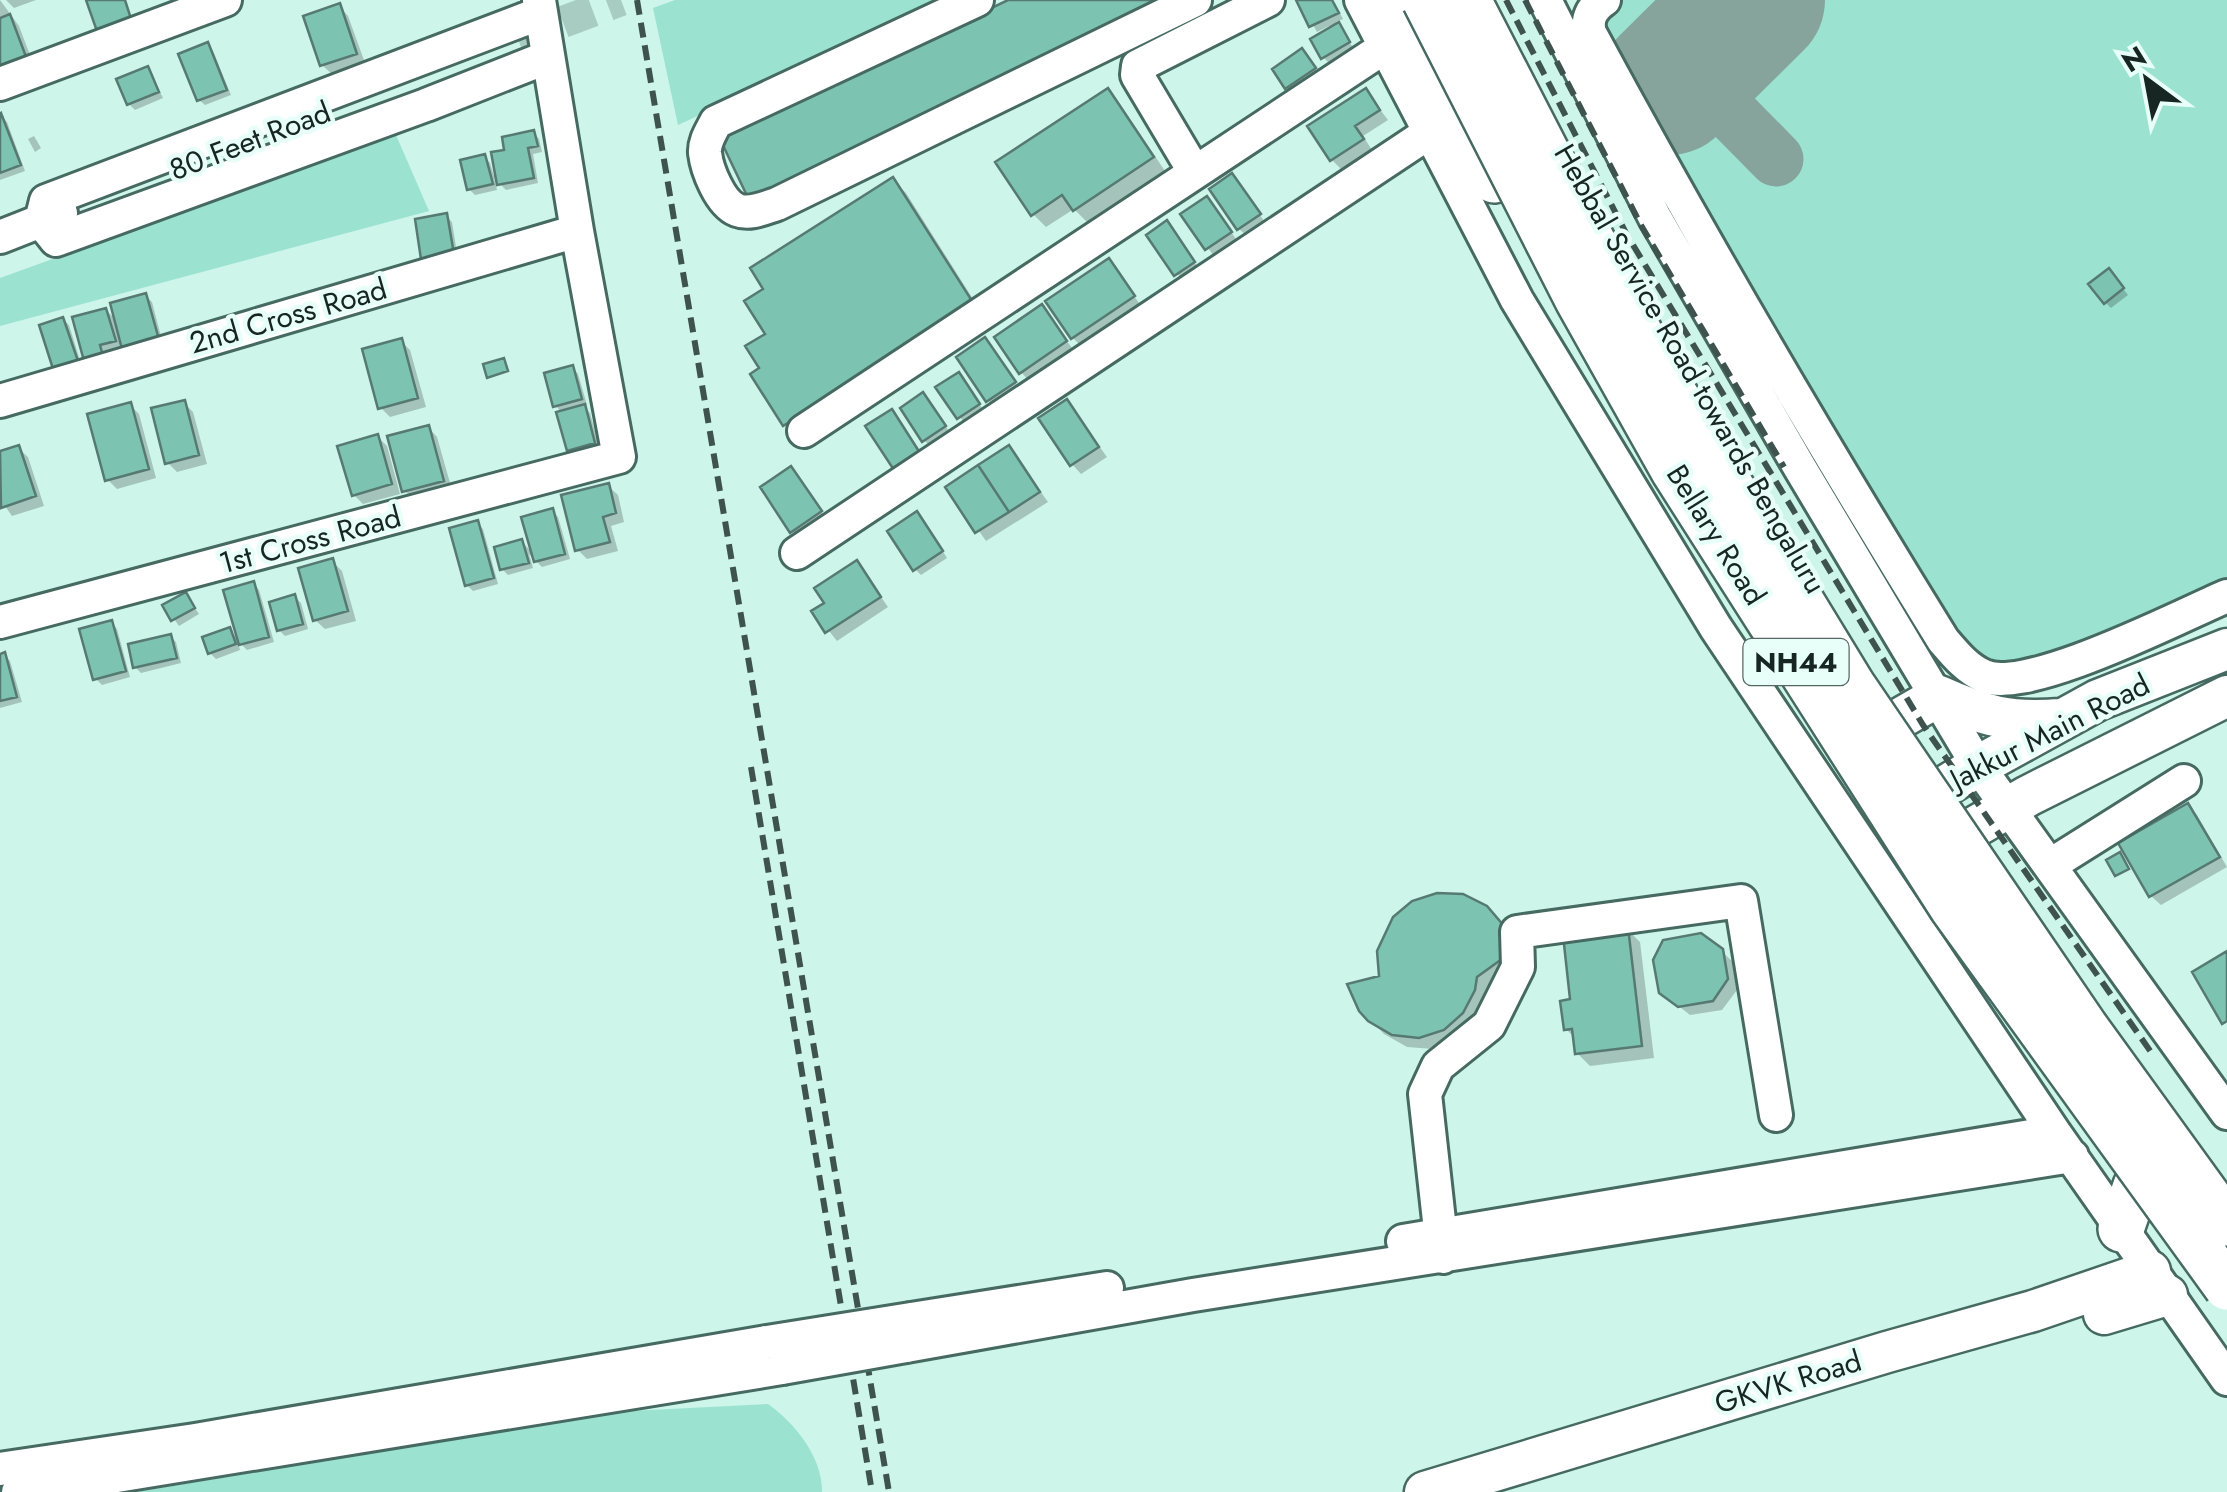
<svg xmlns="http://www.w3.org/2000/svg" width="2227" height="1492" font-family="Jost,sans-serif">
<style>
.green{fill:#9be2d0}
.shadow{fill:#0003}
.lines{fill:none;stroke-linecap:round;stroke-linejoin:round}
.taxiway{stroke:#86a49c;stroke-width:55}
.runway{stroke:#86a49c;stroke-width:140}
.building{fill:#7dc3b2;stroke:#567a71;stroke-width:2.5}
.minor-tunnel{stroke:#a9ccc2;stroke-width:32;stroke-dasharray:32 16;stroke-linecap:butt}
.minor-casing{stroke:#466a61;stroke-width:38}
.major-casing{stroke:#466a61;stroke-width:45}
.highway-casing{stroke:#466a61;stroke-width:50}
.minor{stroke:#fff;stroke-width:32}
.major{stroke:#fff;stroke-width:40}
.highway{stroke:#fff;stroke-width:45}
.rail{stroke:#3f534e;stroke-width:6;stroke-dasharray:15 8;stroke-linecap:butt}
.minor-bridge-casing{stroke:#466a61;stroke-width:38;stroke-linecap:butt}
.highway-bridge-casing{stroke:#466a61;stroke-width:50;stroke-linecap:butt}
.minor-bridge{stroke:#fff;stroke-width:32}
.highway-bridge{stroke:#fff;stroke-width:45}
.labels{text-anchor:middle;stroke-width:9;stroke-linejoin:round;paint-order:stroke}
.shield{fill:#e7fff8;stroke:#556762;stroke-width:2.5}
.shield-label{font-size:28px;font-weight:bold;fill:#172622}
.street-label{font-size:30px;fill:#172622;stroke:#e7fff8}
</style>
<rect width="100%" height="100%" fill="#cdf5ea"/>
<path class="green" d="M675 0H948L678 125 653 8Z
M1615 0H1692L1668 40 1646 66 1762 179 1795 142 1729 76 1802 0H2227V586L2029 669 1980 661 1898 543 1717 252 1597 16Z
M396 135 429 211 0 326V278Z
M768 1404C795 1423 823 1458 822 1492H136L610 1412Z"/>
<path class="shadow" d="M0 0 19 26 36 71 0 85Z
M6 0H36L14 8Z
M1299 0H1333L1343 19 1336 22 1354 49 1329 63 1323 57 1331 30 1329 26 1317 32Z
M339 6 348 16 365 63 332 74 322 65Z
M208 45 213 51 231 95 205 105 199 100Z
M1308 57 1320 75 1293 94 1275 70Z
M148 69 163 98 135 110 129 104Z
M1107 91 1120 104 1165 171 1088 223 1074 209 1046 227 1033 214Z
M1366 91 1388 120 1363 136 1372 150 1341 169 1332 160Z
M1 116 7 122 25 171 0 180Z
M534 133 539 139 542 152 533 154 538 183 506 190 494 178 497 190 475 195 469 189 485 157 490 163 494 176 498 175 507 152Z
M34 136 41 148 35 152 28 139Z
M893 180 906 193 985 318 798 437 785 424 762 369 768 334Z
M1237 182 1264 221 1245 234 1239 229Z
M1212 205 1236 239 1213 255 1184 214Z
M446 216 452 222 459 266 430 271Z
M1172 229 1199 269 1182 280 1150 235Z
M1108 261 1142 307 1082 347 1073 338Z
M2114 277 2128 295 2111 308 2105 302Z
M146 296 152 302 164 348 124 345 104 351 107 362 87 360 106 310 118 322Z
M1042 308 1075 352 1030 382 1021 372Z
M63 319 69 325 82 367 61 374Z
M401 341 410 350 426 407 390 417 380 407Z
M991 346 1020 389 994 406 988 400Z
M573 368 578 374 587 405 583 406 590 413 600 449 575 455 569 450 562 413 556 406Z
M964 381 984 411 965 424 939 388Z
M929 401 950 433 930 446 924 440Z
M1067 402 1107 457 1081 474 1072 464Z
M184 403 193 412 207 464 177 472 167 462Z
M130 405 139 414 156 478 117 489 107 479Z
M428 427 437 437 452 490 414 500 405 491Z
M377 436 387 446 400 494 363 504 354 495Z
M18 448 28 457 44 506 12 516 0 499V454Z
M1009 448 1048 502 986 541 948 487Z
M791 469 829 522 802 540 792 531Z
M608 486 618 495 624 522 611 526 618 551 587 559 577 549Z
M552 511 558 517 570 559 542 567 529 554 533 568 508 575 502 569 522 542 534 554Z
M923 520 947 558 921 575 915 569Z
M477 523 483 529 498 584 473 591 467 585Z
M332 561 342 571 356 621 325 629 315 620Z
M857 563 888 607 837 641 814 612 827 604Z
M254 584 259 590 274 642 247 650 237 640 240 650 216 659 210 653 229 630 240 640Z
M186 595 199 614 179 626 165 606Z
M295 597 301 603 308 629 285 636 279 630Z
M112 623 117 629 130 677 102 685 96 679Z
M170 636 176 642 181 663 141 673 135 667Z
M4 655 10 661 22 702 0 708V656Z
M2188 806 2197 815 2227 867 2161 905 2151 896 2122 844Z
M1404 910 1524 964 1476 1026 1433 1049 1407 1047 1384 1034 1361 1010 1381 978Z
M1627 929 1640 942 1654 1058 1590 1066 1577 1053 1575 1038 1566 1029 1573 1002Z
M1721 951 1732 961 1737 990 1722 1010 1690 1015 1661 992Z"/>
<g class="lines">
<path class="taxiway" d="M1712 42C1697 59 1694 69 1706 88L1776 159"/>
<path class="runway" d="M1669 85 1755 0"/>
</g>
<path class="building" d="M86 0H125L133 25 99 37Z
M1008 0H1157L750 202 720 139Z
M1296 0H1332L1339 13 1309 27Z
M340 3 357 54 320 66 303 16Z
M10 14 28 62 0 72V18Z
M1339 22 1350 42 1321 59 1310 39Z
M208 42 227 90 197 101 178 54Z
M1302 48 1316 68 1285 89 1272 69Z
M148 66 159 92 127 105 116 79Z
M1108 88 1154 157 1073 211 1062 195 1031 216 995 162Z
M1366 88 1380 110 1355 126 1364 139 1330 161 1307 126Z
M1 113 21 165 0 173V114Z
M534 130 538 146 528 148 534 178 497 185 491 152 504 150 502 137Z
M485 154 493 184 467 190 460 160Z
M1232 173 1261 214 1237 230 1209 189Z
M893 177 974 304 783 426 750 374 759 368 745 346 765 334 744 301 763 289 750 268Z
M1207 196 1232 232 1205 250 1180 214Z
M447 213 455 260 422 266 415 219Z
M1167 220 1195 262 1174 276 1146 235Z
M1109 258 1135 296 1071 339 1045 301Z
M2109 268 2124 288 2104 304 2088 284Z
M146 293 160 343 123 353 110 303Z
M1042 304 1067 341 1019 374 994 337Z
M106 308 116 341 100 345 103 356 84 361 72 317Z
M63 317 78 361 53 369 39 325Z
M985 337 1016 382 986 402 956 357Z
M402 338 418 398 378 409 362 349Z
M504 358 508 371 487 378 483 364Z
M573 365 582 399 553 407 544 373Z
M959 372 980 404 957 419 935 387Z
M923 392 946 426 922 442 900 408Z
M1067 399 1099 447 1070 466 1038 418Z
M185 400 199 455 165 464 151 408Z
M131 402 149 469 105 481 87 414Z
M585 404 595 443 567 451 556 412Z
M892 409 920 453 894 470 865 426Z
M429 425 444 481 402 492 387 436Z
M378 434 392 484 352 496 337 446Z
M19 445 36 496 1 508 0 451Z
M1009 445 1040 492 1009 512 978 465Z
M978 465 1009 512 975 533 945 487Z
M791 466 822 511 790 533 760 487Z
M609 483 616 513 603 517 610 542 575 551 561 495Z
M553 508 565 554 534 562 521 517Z
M917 511 943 551 913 571 887 531Z
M478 520 494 578 465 586 449 528Z
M522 539 529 563 500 570 494 547Z
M333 558 348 611 313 621 298 568Z
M857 560 881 597 825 633 811 611 824 603 814 588Z
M254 581 269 637 239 645 223 590Z
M186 592 195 608 171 621 162 605Z
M295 594 303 624 277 631 269 602Z
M112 620 126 671 93 680 79 629Z
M230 627 236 644 208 654 202 637Z
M171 634 177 658 133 668 128 644Z
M5 652 17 697 0 701V654Z
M2188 803 2220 857 2149 897 2118 843Z
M2120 852 2129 869 2115 876 2106 860Z
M1437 893 1463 894 1487 906 1504 926 1513 951 1477 977 1475 990 1463 1013 1444 1030 1419 1038 1392 1035 1368 1021 1359 1011 1347 984 1379 976 1377 951 1393 917 1412 901Z
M1628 927 1642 1046 1575 1054 1572 1029 1564 1030 1560 1001 1570 999 1563 935Z
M1701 933 1723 949 1728 979 1713 1001 1678 1007 1659 993 1653 960 1663 940Z
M2227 951V1021L2222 1024 2192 972Z"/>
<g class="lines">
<path class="minor-tunnel" d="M518 39 621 0"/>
<defs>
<path id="minor" d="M977 0 716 122C711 132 704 142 705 153 707 170 720 203 737 210 750 215 764 208 777 204L1195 0
M1361 0 1517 300 1716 628 2054 1132 2227 1379
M1545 0 1654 216 1800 468 1978 766 2227 1113
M1604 0C1592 8 1586 19 1590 33 1701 239 1820 441 1943 640 1955 654 1967 669 1984 676 2027 695 2180 616 2227 596
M0 84 225 0
M1194 171 1137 75 1138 66 1268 0
M41 221 46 201 541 13
M41 221 56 240 426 105 548 57
M0 237 61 213
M0 401 577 231
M804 431 1385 47
M797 553 1430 132
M0 622 619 457 577 231 539 0
M2052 864 2184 781
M1403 1241 2054 1132
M1443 1257 1425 1094 1438 1066 1489 1025 1518 967 1517 932 1741 901 1776 1115
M911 1319 1107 1288
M906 1346 1193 1295 2072 1156
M0 1469 195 1440 767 1342
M18 1492 782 1368"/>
<path id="major" d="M1899 719 1939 696C1983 716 2011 723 2060 719
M1900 814 1978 766 2098 700 2227 649
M1930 853 2028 796 2227 696
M2104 1314 2167 1295
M1425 1492 1887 1352 2033 1311 2150 1271"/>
<path id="highway" d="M1400 0 1494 180
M2121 1229 2136 1186"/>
</defs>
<use href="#minor" class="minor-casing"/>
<use href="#major" class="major-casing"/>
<use href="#highway" class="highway-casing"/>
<use href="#minor" class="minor"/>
<use href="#major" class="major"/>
<use href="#highway" class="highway"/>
<path class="rail" d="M637 0 889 1492
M1506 0 1627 235 1923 725 2153 1055
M1525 0 1642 227 1784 467
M751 767 872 1492"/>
<defs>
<path id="minor-bridge" d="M767 1342 911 1319
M782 1368 906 1346"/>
<path id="highway-bridge" d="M1425 0 1578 300 1674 471 1952 907 2227 1287
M1468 0 1653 359 1852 685 2085 1027 2227 1223"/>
</defs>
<use href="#minor-bridge" class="minor-bridge-casing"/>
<use href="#highway-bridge" class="highway-bridge-casing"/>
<use href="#minor-bridge" class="minor-bridge"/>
<use href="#highway-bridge" class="highway-bridge"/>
</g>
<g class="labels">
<rect class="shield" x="1743.5" y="639" width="105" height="46" rx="8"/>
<g class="shield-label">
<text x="1796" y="672">NH44</text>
</g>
<g class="street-label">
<text transform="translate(250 141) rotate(-21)" y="10">80 Feet Road</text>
<text transform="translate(288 316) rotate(-16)" y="10">2nd Cross Road</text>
<text transform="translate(1690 369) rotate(60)" y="10">Hebbal Service Road towards Bengaluru</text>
<text transform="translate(1716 535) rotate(58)" y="10">Bellary Road</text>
<text transform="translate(310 540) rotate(-15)" y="10">1st Cross Road</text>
<text transform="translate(2050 732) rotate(-27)" y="10">Jakkur Main Road</text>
<text transform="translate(1788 1382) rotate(-17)" y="10">GKVK Road</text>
</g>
</g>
<g transform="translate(2147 80) rotate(328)" stroke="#e7fff8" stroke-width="8" paint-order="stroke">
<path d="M0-8L18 38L0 25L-18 38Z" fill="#172622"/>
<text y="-15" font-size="28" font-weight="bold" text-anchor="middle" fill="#172622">N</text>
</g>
</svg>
